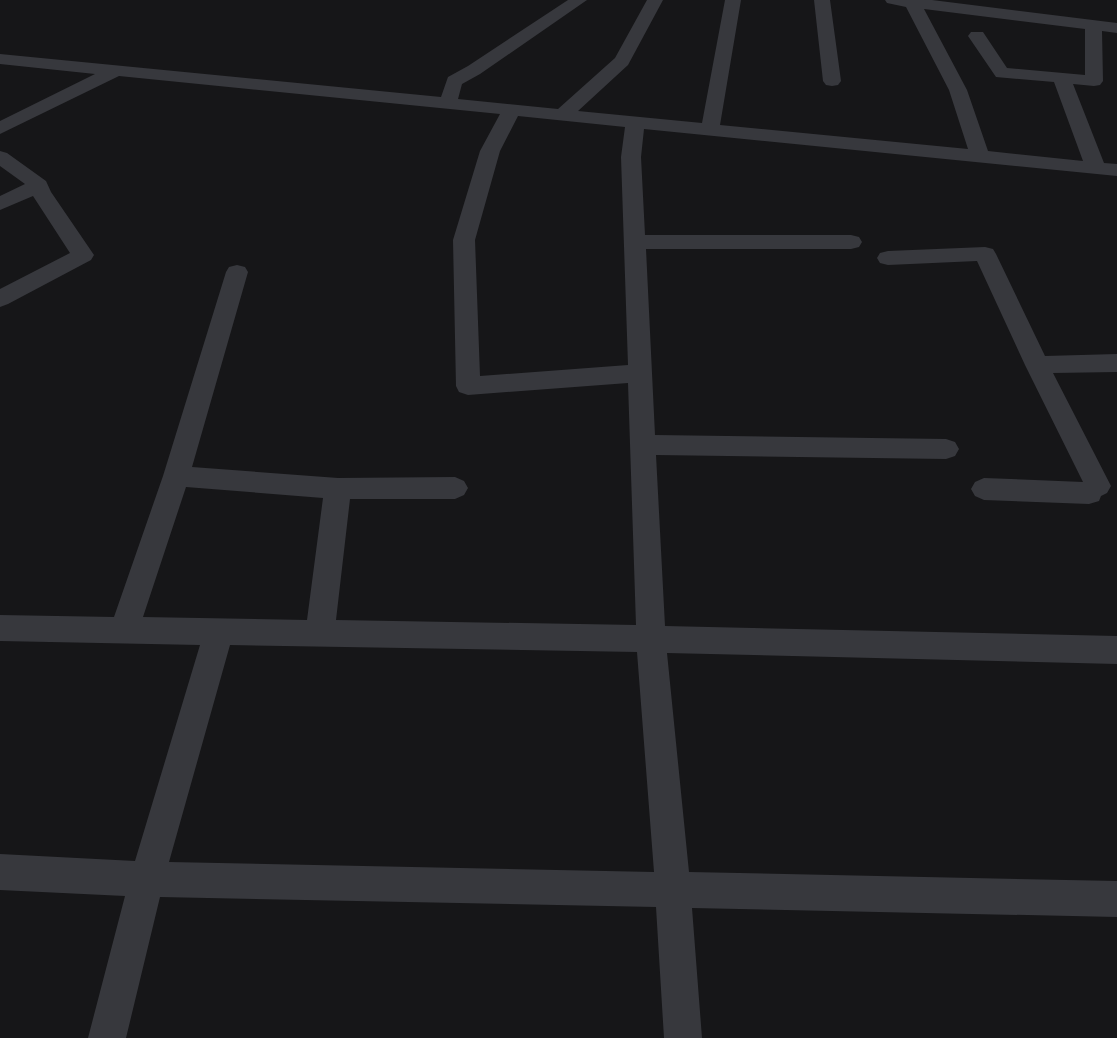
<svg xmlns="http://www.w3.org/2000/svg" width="1117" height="1038" font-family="Barlow,sans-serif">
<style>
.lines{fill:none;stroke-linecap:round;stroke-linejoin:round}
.minor{fill:#37383d;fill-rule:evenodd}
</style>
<rect width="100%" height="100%" fill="#161618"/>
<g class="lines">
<path class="minor" d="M568 0H587L480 74 462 84 458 99 558 109 615 58 647 0H663L628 65 578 111 702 123 725 0H741L720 125 968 149 949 90 906 7 887 3 885 0H932L1117 23V33L1102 31 1103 81 1100 85 1094 86 1073 84 1104 163 1117 164V176L644 129 641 157 645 235H851L859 237 862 242 859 247 851 249H646L655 435 946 439 955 442 959 449 955 456 946 459 656 455 665 626 1117 636V664L667 653 689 872 1117 881V917L692 908 702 1038H664L656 907 160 897 126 1038H88L125 896 0 890V854L135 861 200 645 0 641V615L114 617 163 476 226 272 229 267 237 265 245 267 248 272 192 467 338 478 455 477 464 481 468 488 464 495 455 499H350L336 620 636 625 628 383 468 395 459 392 456 386 453 240 480 151 500 114 119 76 0 134V121L95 74 0 64V54L441 97 448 77 468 66ZM924 9 1085 29V75L1007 68 983 32H971L968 36 996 77 1054 82 1083 161 988 151 967 90ZM518 116 625 127 621 157 628 365 480 376 475 240 500 151ZM186 487 323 498 307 620 143 617ZM230 645 637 652 654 872 169 862Z
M814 0H830L841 81 838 85 832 86 826 85 823 81Z
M0 151 7 153 46 181 51 192 94 255 91 260 8 304 0 307V289L70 253 33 196 0 210V196L25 184 0 166Z
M985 247 993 249 996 254 1045 356 1117 354V372L1053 373 1111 486 1107 493 1101 496 1099 501 1089 504 984 500 975 496 971 489 975 482 984 478 1083 482 1025 365 977 261 888 265 880 263 877 258 880 253 888 251Z"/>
</g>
</svg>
